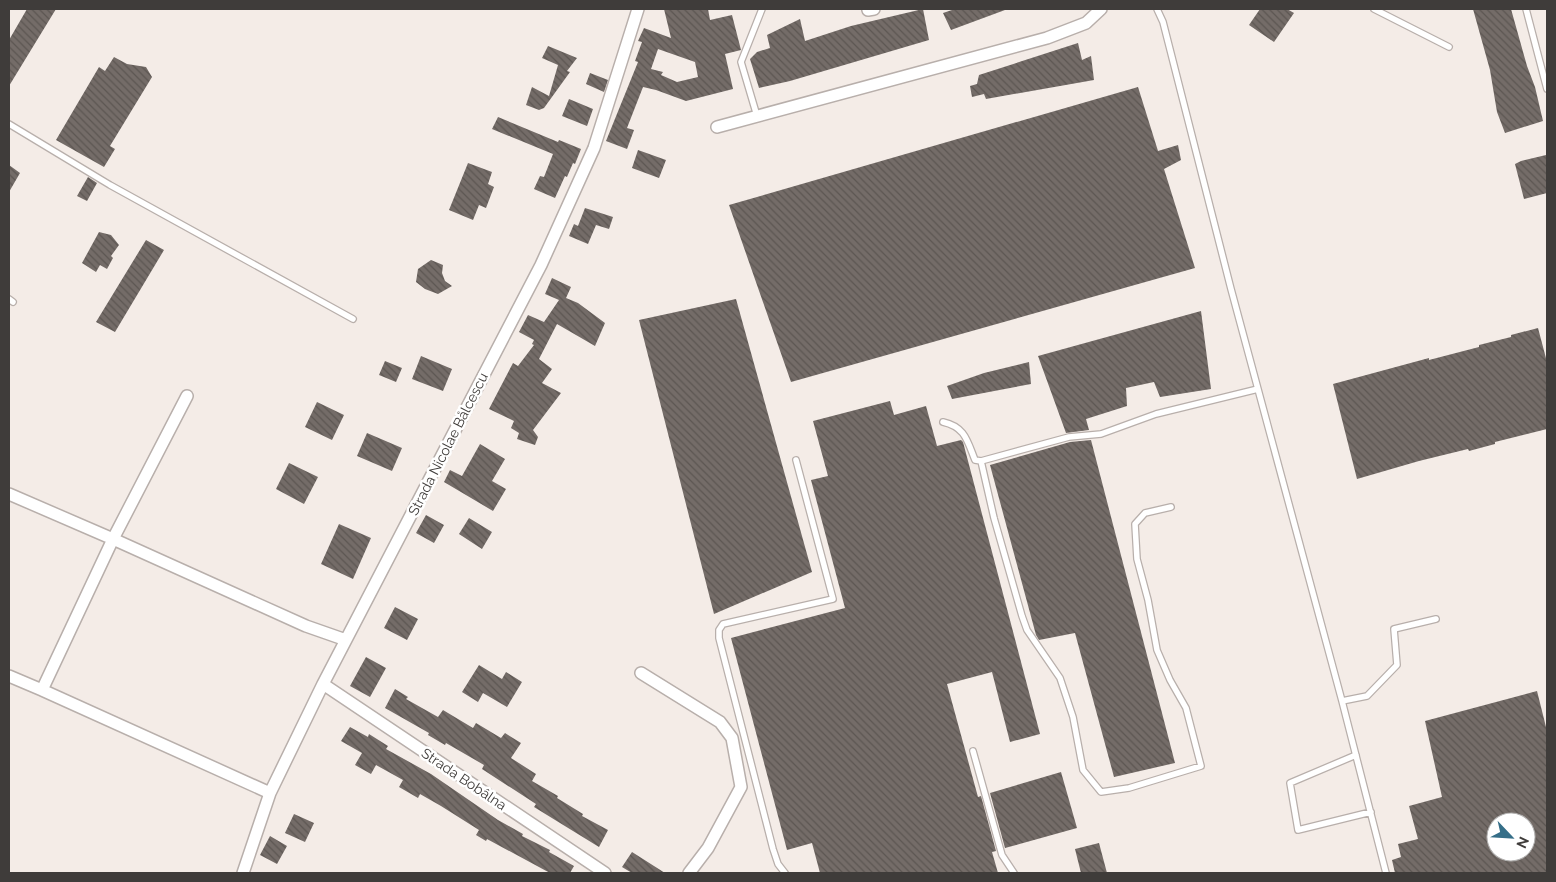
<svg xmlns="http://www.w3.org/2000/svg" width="1556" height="882" font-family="Raleway,sans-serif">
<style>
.building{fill:url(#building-back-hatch);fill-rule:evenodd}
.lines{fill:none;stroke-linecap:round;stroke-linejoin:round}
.service-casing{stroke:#b8afab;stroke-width:8}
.minor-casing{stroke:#b8afab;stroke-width:14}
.service{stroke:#fff;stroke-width:5.5}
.minor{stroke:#fff;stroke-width:11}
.labels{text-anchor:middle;stroke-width:5;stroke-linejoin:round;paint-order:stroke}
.street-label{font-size:14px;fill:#3f3c3a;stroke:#fff}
</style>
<defs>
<pattern id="building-back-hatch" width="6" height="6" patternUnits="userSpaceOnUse" patternTransform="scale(1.25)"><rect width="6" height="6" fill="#746c68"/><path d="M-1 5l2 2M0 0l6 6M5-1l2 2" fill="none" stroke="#5c5652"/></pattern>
</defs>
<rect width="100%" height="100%" fill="#f4ece7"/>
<path class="building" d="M27 9H56L9 86V40Z
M664 9H708L710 20 732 15 741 50 725 54 733 89 686 101 656 90 643 87 627 128 634 130 627 149 606 141 638 62 635 61 642 42 638 41 644 28 671 38ZM658 49 695 62 698 77 677 82 661 75 663 72 651 69Z
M923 9 929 40 790 81 759 88 750 59 757 52 770 48 767 35 800 19 805 41 851 26Z
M955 9H1005V10L951 30 943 13Z
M1260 9H1287L1294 13 1274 42 1249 25Z
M1473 9H1511L1527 66 1535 87 1543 121 1505 133 1497 112 1490 70Z
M1078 43 1082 60 1091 56 1094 80 986 99 984 94 972 97 970 86 977 84 979 75Z
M548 46 577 58 567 71 570 72 544 108 539 110 526 105 532 87 549 96 558 65 542 58Z
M114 57 127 64 146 67 152 77 110 146 115 149 104 167 56 140 99 67 105 71Z
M590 73 608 80 604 92 586 84Z
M1138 87 1158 151 1178 145 1181 160 1164 169 1195 268 791 382 729 205Z
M569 99 593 109 587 126 562 116Z
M498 117 558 142 559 140 581 149 575 164 573 163 567 177 565 176 555 198 534 189 540 176 544 177 553 154 492 129Z
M638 150 666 160 659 178 632 168Z
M1546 155 1547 160V193L1524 199 1515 164 1521 161Z
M468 163 492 172 488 184 494 187 486 208 479 205 473 220 449 210Z
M9 165 20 173 9 192Z
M88 177 97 183 87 201 77 196Z
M585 208 613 217 609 229 596 225 588 244 569 236 574 224 578 226Z
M99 232 111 235 119 245 111 256 113 258 107 269 100 265 96 272 82 263Z
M146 240 164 250 115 332 96 322Z
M431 260 443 265 442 273 445 281 452 286 438 294 425 289 416 282 418 269Z
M552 278 571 287 566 298 578 303 605 323 595 346 557 324 539 359 552 369 542 383 561 393 533 430 538 437 535 445 517 439 519 433 511 428 514 421 489 409 513 363 518 366 534 345 532 344 534 340 519 332 528 315 544 322 559 300 545 294Z
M736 299 812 572 714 614 639 320Z
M1201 311 1211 389 1160 397 1154 382 1126 388 1127 406 1086 419 1089 430 1066 433 1038 356Z
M1538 328 1547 362V429L1495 442V444L1469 451 1468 449 1419 461 1357 479 1333 384 1429 358V360L1479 347V345L1511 337V335Z
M421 356 452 369 443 391 412 379Z
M385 361 402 368 396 382 379 375Z
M1029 362 1031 384 952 399 947 386 984 373Z
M890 401 894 415 926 406 937 446 961 440 963 442 1040 734 1010 742 992 672 947 684 978 797 981 796 996 851 992 852 998 873H820L812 843 787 850 731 638 845 608 811 480 828 476 813 421Z
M317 402 344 415 332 440 305 427Z
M367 433 402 448 392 471 357 456Z
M1091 440 1175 763 1114 777 1075 633 1039 640 1036 635 990 465 1070 442Z
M480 444 505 459 492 481 506 489 493 511 444 482 450 470 462 476Z
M289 463 318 477 304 504 276 489Z
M426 515 444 525 434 543 416 533Z
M469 518 492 532 482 549 459 534Z
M339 524 371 538 353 579 321 564Z
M395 607 418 619 407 640 384 628Z
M366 657 386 668 370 697 350 686Z
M479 665 502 679 506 672 522 682 507 707 483 693 478 702 462 692Z
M395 689 408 697 406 699 438 717 443 710 473 728 476 723 501 738 505 733 521 743 511 758 536 774 532 781 558 796 557 798 583 814 582 816 608 830 599 847 534 807 536 804 482 769 484 765 446 743 445 745 428 735 429 733 385 708Z
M1537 691 1547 731V873H1395L1392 860 1401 857 1398 844 1418 839 1409 806 1442 797 1425 721ZM1496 822H1526V852H1496Z
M350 727 368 737 369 734 388 746 386 749 431 774 498 820 523 834 522 836 550 850 549 852 574 866 570 873H550L487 839 486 841 476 835 479 830 441 806 420 794 418 798 399 787 403 780 376 765 371 774 355 765 362 753 341 741Z
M1061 772 1077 828 1005 848 990 793Z
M294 814 314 823 305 842 285 833Z
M270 836 287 846 277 864 260 855Z
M1099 843 1107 873H1081L1075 849Z
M632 852 665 873H632L622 867Z"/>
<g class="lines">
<defs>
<path id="service" d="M1157 9 1163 22 1231 289 1342 701 1386 873
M1374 9 1449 47
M1526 9 1547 89
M757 116 741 62 762 9
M9 124 110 185 353 319
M9 299 13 302
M943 422C965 427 967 440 975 460L981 461 994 518 1022 616 1027 630 1060 678 1073 717 1083 770 1101 792 1129 788 1201 766 1186 708 1170 680 1157 650 1148 600 1137 559 1135 524 1145 513 1171 507
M981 461 1069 437 1101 434 1156 414 1258 389
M1342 701 1367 696 1397 665 1394 629 1436 619
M973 751 1002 855 1014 873
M1356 755 1290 783 1298 830 1371 812
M785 873 778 864 773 849 719 638V630L723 624 833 599 796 460"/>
<path id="minor" d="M868 10 874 9
M717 127 1047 38 1086 23 1101 9
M187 396 113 539 42 690 270 793
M9 494 113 539 306 626 346 640
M641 673 720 722 732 738 741 787 708 848 689 873
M9 676 42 690
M323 684 605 873
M243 873 270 793 323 684 541 265 594 148 638 9"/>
</defs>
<use href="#service" class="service-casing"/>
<use href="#minor" class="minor-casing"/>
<use href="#service" class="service"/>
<use href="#minor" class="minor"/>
</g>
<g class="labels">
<g class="street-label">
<text transform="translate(448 444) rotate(-63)" y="5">Strada Nicolae Bălcescu</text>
<text transform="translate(464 779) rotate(34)" y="5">Strada Bobâlna</text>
</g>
</g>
<rect width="1556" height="882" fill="none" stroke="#3f3c3a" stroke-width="20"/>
<g transform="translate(1511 837) rotate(115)"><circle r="24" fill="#ffffff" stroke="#b2b1b0"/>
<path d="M0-4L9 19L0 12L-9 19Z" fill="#356e88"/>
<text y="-8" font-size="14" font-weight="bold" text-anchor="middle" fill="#3f3c3a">N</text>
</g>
</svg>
